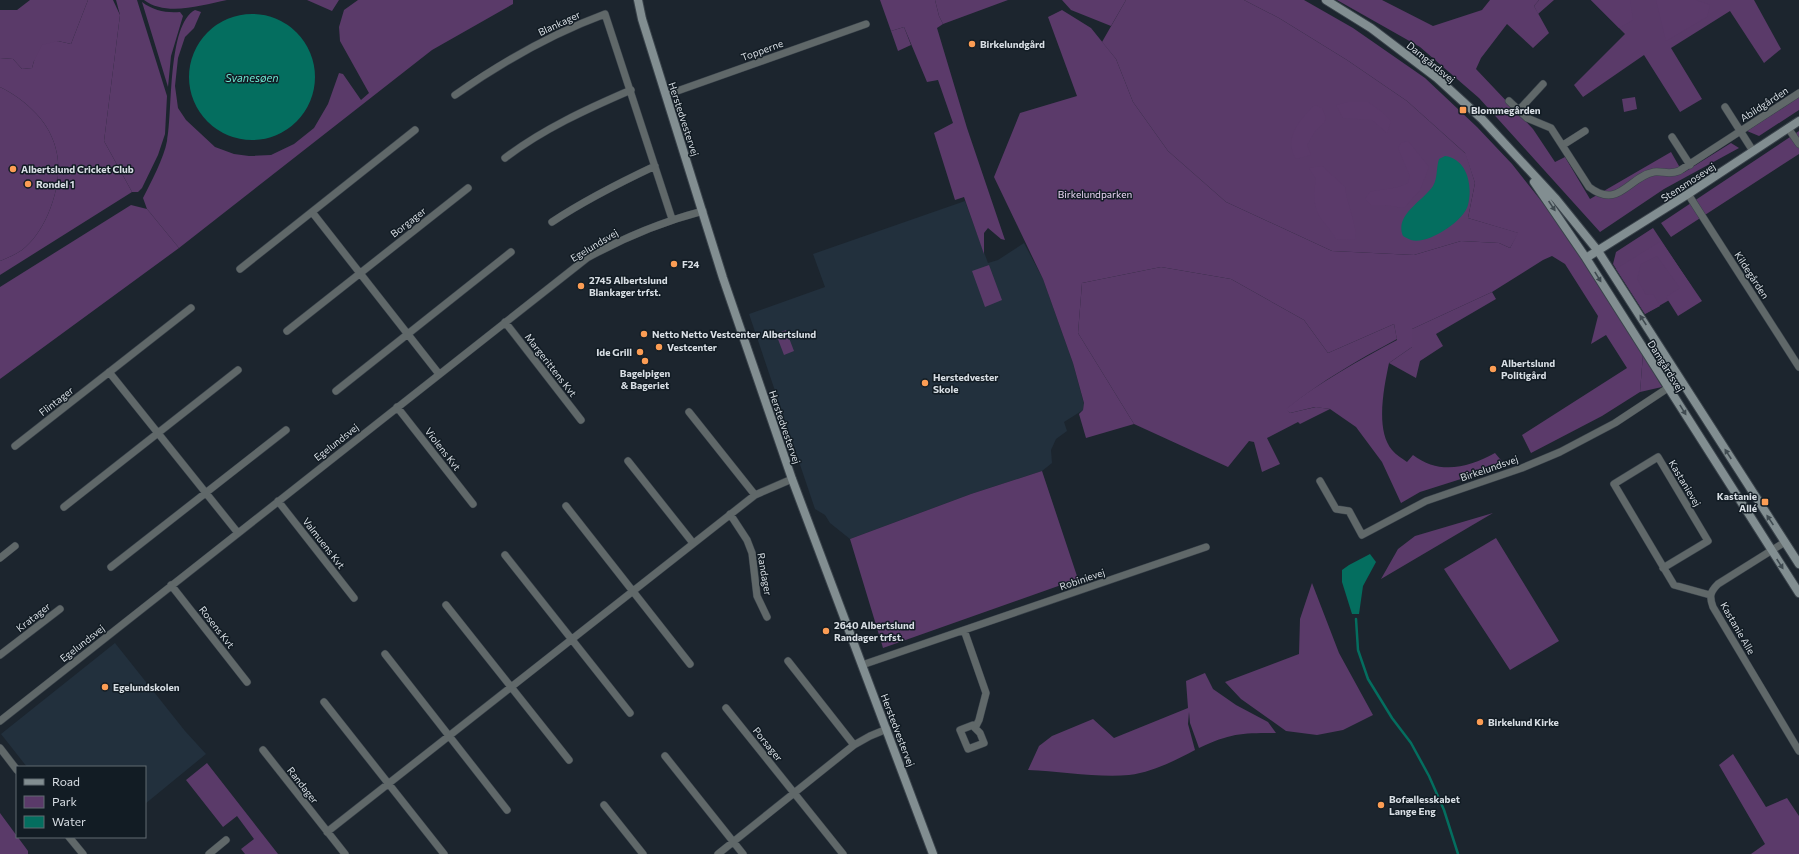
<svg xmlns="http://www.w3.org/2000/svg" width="1799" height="854" font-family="Commissioner,sans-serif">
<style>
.built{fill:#22303d}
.green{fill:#5a3a69}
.forest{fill:#5b3a6a}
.water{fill:#046e5f}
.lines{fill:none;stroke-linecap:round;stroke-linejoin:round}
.stream{stroke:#046e5f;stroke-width:2.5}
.street-casing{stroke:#3a434b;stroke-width:8}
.secondary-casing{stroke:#3a434b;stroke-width:10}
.street{stroke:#606869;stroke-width:7}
.secondary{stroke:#828e91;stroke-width:8}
.oneway{fill:#3f4a50}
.poi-dot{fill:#fc9d54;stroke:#121c24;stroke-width:1.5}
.labels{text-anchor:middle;stroke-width:3;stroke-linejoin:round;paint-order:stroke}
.street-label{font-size:10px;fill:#d8dee4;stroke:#121c24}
.poi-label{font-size:10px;font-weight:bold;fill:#d8dee4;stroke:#121c24;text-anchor:start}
.park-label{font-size:10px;fill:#ecd7f6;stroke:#121c24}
.water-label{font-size:11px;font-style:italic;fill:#6de9d2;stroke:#121c24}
</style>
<rect width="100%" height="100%" fill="#1c252e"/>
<path class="built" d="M965 201 988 263 998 260 1024 243 1043 279 1073 363 1084 404 1083 410 1064 422 1067 431 1056 439 1051 450 1052 463 1042 471 971 494 850 539 830 523 825 515 815 509 749 314 825 287 813 254Z
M115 643 185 731 206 754 145 804V767H27L1 734Z"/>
<path class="green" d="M30 0H88L71 44 58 41 34 61 32 68 22 69 13 59 0 58V10H17Z
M116 0H137L167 96 165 134 158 155 142 188 138 192H132L104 141 120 15Z
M144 0H227C201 5 167 17 144 0Z
M307 0H339L332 11Z
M358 0H513V4L432 50 179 248 147 209 143 198C151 182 164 158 167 141 173 112 167 25 195 10L201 12 194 28 185 37 178 58 175 86 178 108 186 120 215 147 234 154 249 156 271 155 294 144 314 128 328 104 339 73 343 74 361 100 369 93 340 41 339 27 344 10Z
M935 0H1008L943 24 939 16Z
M1126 0H1244L1279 18 1347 60 1407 101 1466 154 1475 183 1468 218 1519 233 1510 248 1499 243 1461 241 1414 255 1332 251 1226 202 1168 151 1133 102 1116 59 1102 42Z
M1539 0H1554L1538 14 1534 6Z
M1591 0H1754L1781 49 1764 63 1730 11 1671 48 1702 99 1680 112 1644 55 1583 97 1574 85 1625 34Z
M142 2C154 11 166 13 180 12L183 16 171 56 168 87Z
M904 27 911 45 898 51 891 31Z
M0 87C26 100 52 123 57 154 63 185 47 231 22 250 15 255 7 258 0 261Z
M1635 97 1637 109 1624 112 1622 99Z
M1653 228 1692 287 1645 314 1613 264 1616 252Z
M989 265 1002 300 985 307 972 271Z
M1161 267 1231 279 1304 320 1328 353 1394 324 1397 339C1358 360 1321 381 1287 409L1290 413 1316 407 1330 409 1300 424 1298 422 1267 438 1280 464 1262 472 1254 442 1249 441 1228 467 1134 424 1078 333 1082 283Z
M1492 292 1496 299 1436 334 1443 346 1420 361 1416 378 1389 363 1412 347V329Z
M786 330 794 351 784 355 776 334Z
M1643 354 1662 387 1640 392Z
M1042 471 1078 579 883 648 850 539 971 494Z
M1493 513 1381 579 1398 549 1415 536Z
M1496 538 1559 641 1510 670 1444 569Z
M1312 583 1339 653 1373 715 1343 730 1317 735 1286 731 1241 699 1225 682 1299 654 1300 619Z
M1205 673 1213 689 1236 705 1268 722 1276 733C1242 733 1231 733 1199 748L1190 723 1189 712 1188 724 1195 750C1174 761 1153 772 1129 775 1098 778 1060 771 1028 770L1039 746 1052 736 1093 719 1114 738 1188 708 1186 681Z
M207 763 278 854H245L241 849 254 839 237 816 223 827 186 780Z
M0 813 28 851V854H0Z"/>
<path class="forest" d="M88 0H113L120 15 104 141 132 192 0 275V261C7 258 15 255 22 250 47 231 63 185 57 154 52 123 26 100 0 87V58L13 59 22 69 32 68 34 61 42 45 58 41 71 44Z
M880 0H935L939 16 943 24 937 28 967 128 1005 240 1001 239 988 228 984 233V254L964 197 955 200 934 133 953 123 938 80 927 82 904 27 891 31Z
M1062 0H1126L1111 26 1071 10Z
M1244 0H1304L1353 28 1425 78 1477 127 1512 164 1558 222 1643 354 1640 392 1602 416 1531 453 1522 435 1627 368 1606 335 1591 344 1598 316 1565 264 1552 256 1543 260 1492 292 1412 329V347L1389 363C1384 387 1375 430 1392 450 1396 455 1402 458 1407 462L1413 455C1439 475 1468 468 1495 453L1505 465 1420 492 1401 503 1382 462 1356 427 1330 409 1315 407 1290 413 1286 409C1321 381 1358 361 1397 340L1394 324 1328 353 1304 320 1231 279 1161 267 1082 283 1078 333 1134 424 1086 438 1079 414 1083 410 1084 403 1073 363 1043 279 994 177 1020 113 1077 96 1048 17 1062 10 1091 28 1116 59 1133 102 1168 151 1226 202 1332 251 1414 255 1461 241 1499 243 1510 248 1518 233 1468 218 1475 183 1465 153 1407 101 1347 60 1279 18Z
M1337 0H1382L1433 26 1482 10 1490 0H1539L1534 6 1549 33 1533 48 1507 24 1481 58 1476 69 1533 129 1555 162 1565 157 1590 199 1671 152 1683 173 1731 143 1739 148 1664 189 1600 232 1479 98 1420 47Z
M1591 0H1630L1633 20 1619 28Z
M1656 0H1696L1710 5 1707 17 1666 41Z
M1799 97V110L1759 136 1747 131Z
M1348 102H1368L1382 112 1391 121 1387 133 1372 120 1343 118 1336 105Z
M1315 105 1322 108 1326 118 1324 123 1316 130 1307 145 1311 155 1296 159C1283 139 1300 119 1315 105Z
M1799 131V154L1671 237 1661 223Z
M1408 141 1429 167 1420 190 1404 208 1385 205H1371L1365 199 1370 192C1383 188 1397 190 1408 183L1410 176 1398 148 1401 143Z
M1322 166 1345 187C1347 205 1356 221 1356 240L1336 239C1332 232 1328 228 1323 221 1313 210 1313 193 1316 179L1309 168Z
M131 205 147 209 179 248 0 379V287Z
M1661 241 1702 301 1678 316 1666 297 1680 288 1657 256 1641 264 1637 279 1646 295 1653 294 1660 306 1645 314 1616 269Z
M1733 754 1766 807 1787 798 1799 816V854H1751L1765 844 1719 765Z"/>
<path class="water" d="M189 77a63 63 0 1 1 126 0a63 63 0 1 1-126 0Z
M1445 156C1467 159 1473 185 1468 205 1464 221 1428 245 1411 240 1408 239 1405 237 1403 236 1394 215 1423 201 1433 186 1438 177 1436 168 1439 159Z
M1370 554 1376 562 1363 586 1359 614H1352L1342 582V570L1349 565Z"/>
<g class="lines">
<path class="stream" d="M1356 619 1358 650 1368 679 1392 718 1411 743 1429 776 1444 810 1458 854"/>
<defs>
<path id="street" d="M455 95C502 62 551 34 605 14L672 219
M666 95 866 24
M1509 101 1527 118 1551 128 1589 187C1619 210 1628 177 1654 172 1663 171 1669 175 1679 171L1799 93
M1725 107 1753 151
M1519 110 1543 84
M1788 128 1799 144
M1672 137 1690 165
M1563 145 1585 131
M505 158C543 129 587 109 631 90
M1688 194 1799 367
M312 212 439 374
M552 222C585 200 619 183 655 166
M240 269 415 130
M505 322 581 420
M287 331 468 188
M109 372 238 533
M336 391 511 252
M397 407 473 504
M689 412 755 495
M15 446 191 308
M628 461 693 543
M1320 481 1336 509 1349 511 1362 535 1426 501 1522 468 1560 452 1615 423 1680 380
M278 501 354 598
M566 506 690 664
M64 507 238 370
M730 514 747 540 752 553 757 596 767 617
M1785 542 1718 584C1710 592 1709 596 1713 607L1799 751
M505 555 630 713
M0 558 15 546
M111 567 286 430
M1663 568 1708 541 1658 457 1614 484 1674 585 1710 595
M171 585 247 682
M446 605 569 760
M964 630 986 693 979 720 975 728 973 725 960 730 968 749 984 743 980 733 975 728
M385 654 507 810
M0 655 60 609
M788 661 854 745
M862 665 1206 547
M324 702 444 854
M726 708 843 854
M0 721 587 258C625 237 661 222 703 211
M0 748 17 770
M263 750 345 854
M665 756 743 854
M604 805 643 854
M327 832 755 495 792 479
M69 837 83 854
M209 854 226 840
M718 854 854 745 870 736 887 729"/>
<path id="secondary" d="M638 0 642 19 723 278 792 479 933 854
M1326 0 1371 28 1437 78 1482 119 1556 199 1598 251 1799 564
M1534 182 1586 258 1799 593
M1586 258 1688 194 1799 121"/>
</defs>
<use href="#street" class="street-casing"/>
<use href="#secondary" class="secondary-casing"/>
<use href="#street" class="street"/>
<use href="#secondary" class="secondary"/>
</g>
<defs><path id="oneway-solid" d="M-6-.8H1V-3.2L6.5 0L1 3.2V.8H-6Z"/></defs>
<g class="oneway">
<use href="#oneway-solid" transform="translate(1552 206) rotate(56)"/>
<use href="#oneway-solid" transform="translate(1598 277) rotate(58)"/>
<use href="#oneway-solid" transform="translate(1643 320) rotate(-123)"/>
<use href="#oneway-solid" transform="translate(1683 410) rotate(58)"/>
<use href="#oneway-solid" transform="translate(1728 454) rotate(-123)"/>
<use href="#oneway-solid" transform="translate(1770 520) rotate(-124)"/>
<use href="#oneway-solid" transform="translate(1780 564) rotate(57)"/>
</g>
<g class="poi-dot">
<circle cx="972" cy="44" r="4"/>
<rect x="1459" y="106" width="8" height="8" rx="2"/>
<circle cx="13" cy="169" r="4"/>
<circle cx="28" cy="184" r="4"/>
<circle cx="674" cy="264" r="4"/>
<circle cx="581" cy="286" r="4"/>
<circle cx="644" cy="334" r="4"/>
<circle cx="659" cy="347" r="4"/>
<circle cx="640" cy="352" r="4"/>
<circle cx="645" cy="361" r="4"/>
<circle cx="1493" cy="369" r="4"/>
<circle cx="925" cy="383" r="4"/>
<rect x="1761" y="498" width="8" height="8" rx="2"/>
<circle cx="826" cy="631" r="4"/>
<circle cx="105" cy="687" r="4"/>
<circle cx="1480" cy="722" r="4"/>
<circle cx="1381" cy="805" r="4"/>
</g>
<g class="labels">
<g class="street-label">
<text transform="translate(559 23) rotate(-25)" y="4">Blankager</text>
<text transform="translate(762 50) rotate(-20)" y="4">Topperne</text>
<text transform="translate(1431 62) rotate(39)" y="4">Damgårdsvej</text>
<text transform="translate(1764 104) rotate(-33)" y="4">Abildgården</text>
<text transform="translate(684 119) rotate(72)" y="4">Herstedvestervej</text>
<text transform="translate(1688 182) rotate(-33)" y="4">Stensmosevej</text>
<text transform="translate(408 222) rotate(-38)" y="4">Borgager</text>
<text transform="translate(594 245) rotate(-31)" y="4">Egelundsvej</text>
<text transform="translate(1752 275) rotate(57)" y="4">Kildegården</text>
<text transform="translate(551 365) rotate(52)" y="4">Margerittens Kvt</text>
<text transform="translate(1666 366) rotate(58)" y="4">Damgårdsvej</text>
<text transform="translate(56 401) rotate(-38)" y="4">Flintager</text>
<text transform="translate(785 427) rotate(71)" y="4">Herstedvestervej</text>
<text transform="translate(336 442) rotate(-38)" y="4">Egelundsvej</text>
<text transform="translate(443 449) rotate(52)" y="4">Violens Kvt</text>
<text transform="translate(1489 468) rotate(-19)" y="4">Birkelundsvej</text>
<text transform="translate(1685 483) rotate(59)" y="4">Kastanievej</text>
<text transform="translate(324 543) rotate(52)" y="4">Valmuens Kvt</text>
<text transform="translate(765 574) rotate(80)" y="4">Randager</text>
<text transform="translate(1082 579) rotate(-19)" y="4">Robinievej</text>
<text transform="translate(33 617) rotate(-38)" y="4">Kratager</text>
<text transform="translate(217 627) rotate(52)" y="4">Rosens Kvt</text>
<text transform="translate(1738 628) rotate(60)" y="4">Kastanie Alle</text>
<text transform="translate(82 643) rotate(-38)" y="4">Egelundsvej</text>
<text transform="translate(898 730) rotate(69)" y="4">Herstedvestervej</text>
<text transform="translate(768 744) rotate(51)" y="4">Porsager</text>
<text transform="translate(303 785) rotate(52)" y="4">Randager</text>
</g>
<g class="poi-label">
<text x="980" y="48">Birkelundgård</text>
<text x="1471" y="114">Blommegården</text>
<text x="21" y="173">Albertslund Cricket Club</text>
<text x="36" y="188">Rondel 1</text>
<text x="682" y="268">F24</text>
<text x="589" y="284">2745 Albertslund<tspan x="589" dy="12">Blankager trfst.</tspan></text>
<text x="652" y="338">Netto Netto Vestcenter Albertslund</text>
<text x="667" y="351">Vestcenter</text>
<text x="632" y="356" text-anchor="end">Ide Grill</text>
<text x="1501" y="367">Albertslund<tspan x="1501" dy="12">Politigård</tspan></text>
<text x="645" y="377" text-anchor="middle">Bagelpigen<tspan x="645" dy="12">&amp; Bageriet</tspan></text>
<text x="933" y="381">Herstedvester<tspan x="933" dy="12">Skole</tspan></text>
<text x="1757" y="500" text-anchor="end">Kastanie<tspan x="1757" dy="12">Allé</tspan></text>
<text x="834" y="629">2640 Albertslund<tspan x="834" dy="12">Randager trfst.</tspan></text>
<text x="113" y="691">Egelundskolen</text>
<text x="1488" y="726">Birkelund Kirke</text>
<text x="1389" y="803">Bofællesskabet<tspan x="1389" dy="12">Lange Eng</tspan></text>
</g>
<g class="park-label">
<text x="1095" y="198">Birkelundparken</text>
</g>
<g class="water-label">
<text x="252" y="82">Svanesøen</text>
</g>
</g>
<rect x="16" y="766" width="130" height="72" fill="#121c24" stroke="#616a71"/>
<rect x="24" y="779" width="20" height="6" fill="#828e91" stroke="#616a71"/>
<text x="52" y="786" font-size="12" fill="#d8dee4">Road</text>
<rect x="24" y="796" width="20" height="12" fill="#5a3a69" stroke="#616a71"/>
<text x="52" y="806" font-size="12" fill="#d8dee4">Park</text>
<rect x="24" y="816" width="20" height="12" fill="#046e5f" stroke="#616a71"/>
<text x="52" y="826" font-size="12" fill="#d8dee4">Water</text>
</svg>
